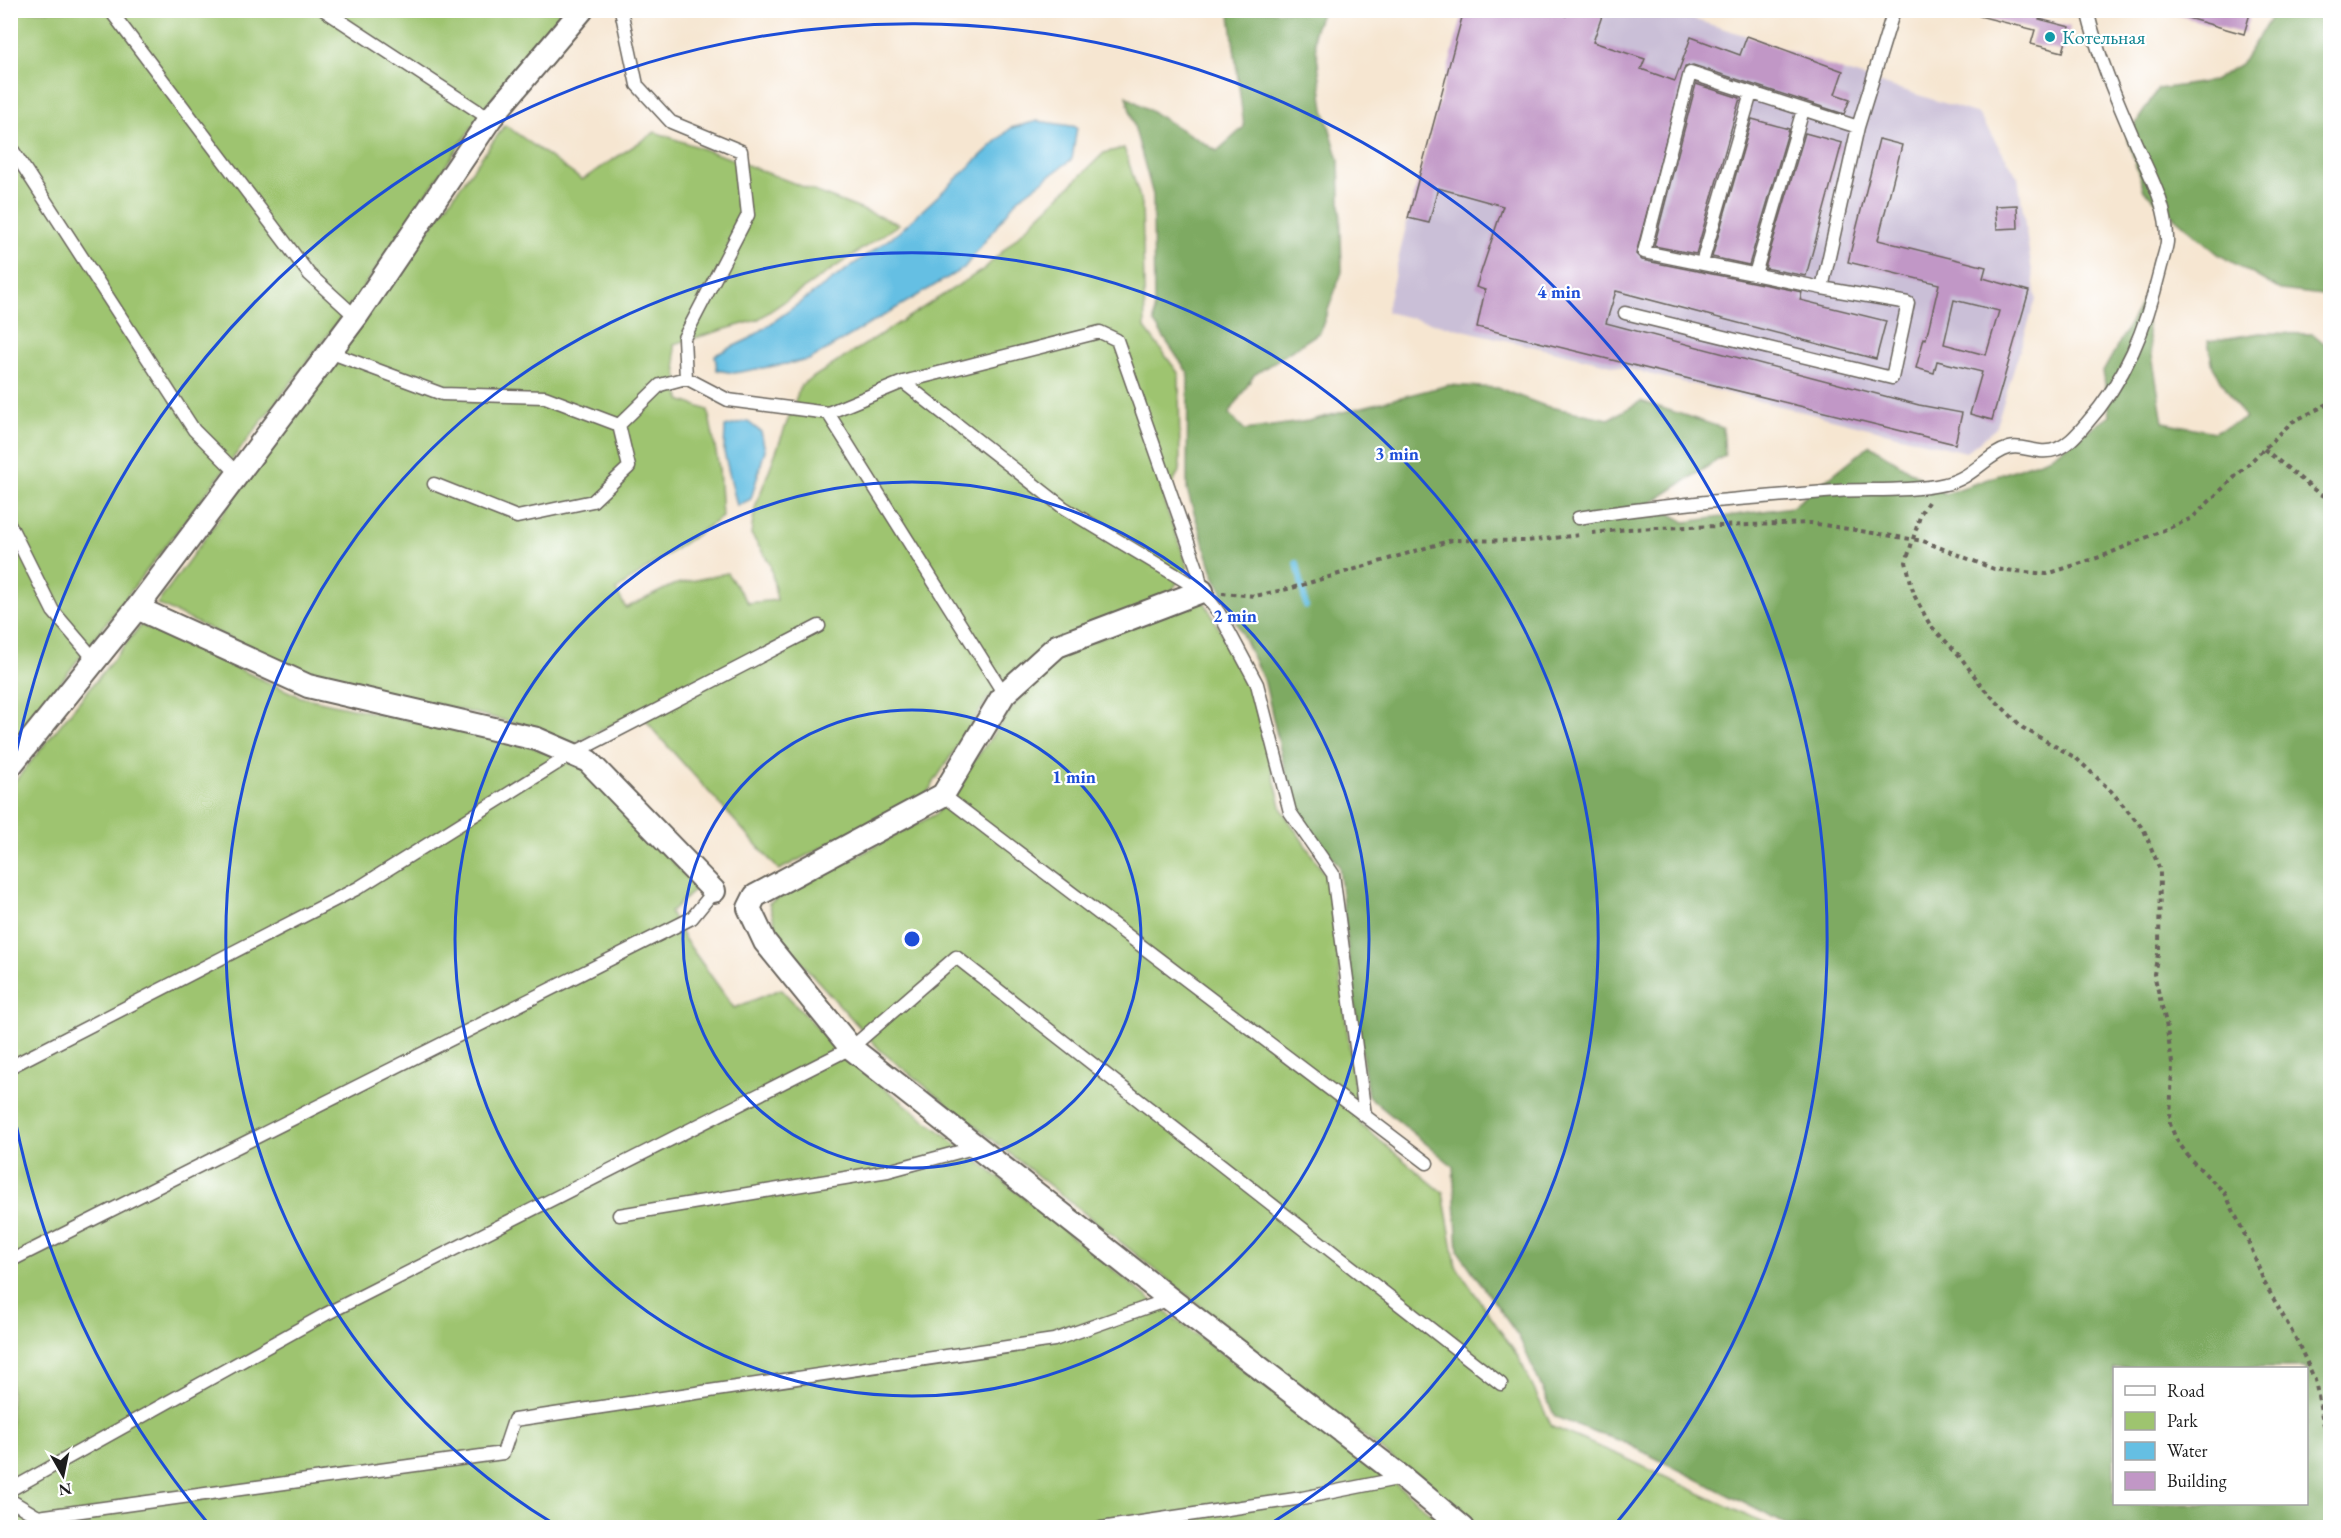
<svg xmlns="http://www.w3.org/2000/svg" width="2341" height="1538" font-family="'EB Garamond',serif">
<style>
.industrial{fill:#cabfd7}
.green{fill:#9ec46f;stroke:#5d7046;stroke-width:1.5}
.forest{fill:#7eaa62;stroke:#4d633f;stroke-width:1.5;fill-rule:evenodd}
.water{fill:#65bfe3;stroke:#406e80;stroke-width:1.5}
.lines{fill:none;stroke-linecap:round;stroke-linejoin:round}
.stream{stroke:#65bfe3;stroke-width:6}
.building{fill:#c197c6;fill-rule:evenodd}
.service-casing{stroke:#68635b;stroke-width:15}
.minor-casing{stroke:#68635b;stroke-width:26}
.path{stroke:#68635b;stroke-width:4;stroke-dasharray:4.5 4.5;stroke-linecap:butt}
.service{stroke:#fff;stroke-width:12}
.minor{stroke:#fff;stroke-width:22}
.ring{fill:none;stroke:#1d4ed8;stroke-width:3}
.culture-dot{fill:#0f9aa8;stroke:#fff;stroke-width:2}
.labels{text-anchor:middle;stroke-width:4.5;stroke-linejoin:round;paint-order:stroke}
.culture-label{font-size:20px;fill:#0d838f;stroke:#fff;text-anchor:start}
.centre{fill:#1d4ed8;stroke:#fff;stroke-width:3}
.ring-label{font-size:18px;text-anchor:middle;font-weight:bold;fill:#1d4ed8;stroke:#fff;stroke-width:4.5;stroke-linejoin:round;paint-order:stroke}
</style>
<rect width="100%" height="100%" fill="#fff"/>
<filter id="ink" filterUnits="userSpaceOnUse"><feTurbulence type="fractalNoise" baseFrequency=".0167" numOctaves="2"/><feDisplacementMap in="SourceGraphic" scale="12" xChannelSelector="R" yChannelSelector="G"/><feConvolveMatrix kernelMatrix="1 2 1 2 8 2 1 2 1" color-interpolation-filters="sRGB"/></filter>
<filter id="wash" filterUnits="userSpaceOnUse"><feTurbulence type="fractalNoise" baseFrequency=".008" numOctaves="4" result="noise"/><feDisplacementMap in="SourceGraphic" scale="24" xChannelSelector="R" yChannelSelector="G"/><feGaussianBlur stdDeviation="1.35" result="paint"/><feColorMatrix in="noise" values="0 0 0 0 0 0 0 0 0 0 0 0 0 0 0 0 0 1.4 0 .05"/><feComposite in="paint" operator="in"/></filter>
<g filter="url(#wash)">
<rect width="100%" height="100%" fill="#f6e6d1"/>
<path class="industrial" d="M1464 10 1667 11 1747 36 1843 71 1978 114 2018 177 2036 299 1995 429 1966 452 1625 368 1386 312 1408 218Z"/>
<path class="green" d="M11 11H562L487 105 354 301 11 747Z
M505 125 582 180 655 132 729 158 899 224 757 320 674 344 680 400 708 410 719 468 722 517 616 590 626 608 673 585 727 573 748 603 777 600 770 564 751 534 755 508 801 385 984 269 1104 153 1124 148 1142 204 1145 328 1179 374 1180 469 1164 502 1188 567 1171 592 989 697 927 793 779 870 655 732 639 711 570 746 524 725 303 673 157 604Z
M1204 601 1251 686 1282 810 1328 879 1359 1123 1443 1193 1456 1266 1519 1358 1552 1427 1621 1456 1771 1527H1478L881 1051 779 938 769 903 936 814 1015 704 1065 651Z
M141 625 301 697 533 747 583 768 697 888 670 912 684 938 734 1008 781 989 847 1059 977 1160 1167 1313 1406 1492 1448 1528H11V786Z"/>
<path class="forest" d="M1233 11H1322L1314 32 1324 109 1339 160 1342 272 1320 332 1254 375 1229 414 1245 430 1308 421 1448 385 1498 388 1545 406 1609 419 1641 401 1723 428 1725 455 1651 503 1685 522 1792 507 1870 445 1945 494 2048 458 2110 415 2103 372 2143 300 2163 422 2214 432 2245 419 2213 367 2208 341 2260 333 2313 334 2330 348V1527H1791L1628 1444 1555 1417 1519 1337 1458 1251 1453 1166 1368 1096 1351 980 1339 866 1293 806 1265 683 1213 573 1187 490 1188 373 1154 323 1153 195 1126 96 1217 151 1244 127 1230 15ZM2114 1368H2306V1504H2114Z
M2271 11H2330V296L2280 290 2218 254 2144 191 2127 137 2158 89 2213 81 2241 64 2272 16Z"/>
<path class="water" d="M1038 121 1077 127 1072 159 1017 200 964 268 809 360 734 373 717 370 715 355 749 339 899 232 1011 128Z
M747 421 761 432 765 450 751 499 737 506 724 452 725 427Z"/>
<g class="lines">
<path class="stream" d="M1297 563 1306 606"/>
</g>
<g id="blocks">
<path class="building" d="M1464 10H1548L1566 16 1568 10H1604L1593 42 1645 59 1641 69 1675 81 1691 37 1740 55 1747 36 1843 71 1835 94 1850 99 1844 114 1693 65 1685 67 1636 254 1642 260 1802 292 1800 300 1886 321 1876 359 1616 291 1606 323 1919 405 1962 413 1955 444 1477 327 1485 290 1476 287 1503 206 1438 188 1429 223 1408 218Z
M1980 10H2042L2039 19 2070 27 2063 52 2031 44 2035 30 1979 16Z
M2177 10H2251L2244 34 2177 15Z
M1696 84 1740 98 1696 254 1654 246Z
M1752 119 1789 129 1749 265 1712 257Z
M1805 133 1842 143 1806 276 1765 268Z
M1879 139 1902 145 1878 240 1986 267 1983 278 2029 291 1992 420 1970 414 1982 372 1937 361 1934 373 1916 368 1924 338 1926 339 1939 284 1848 262ZM1954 300 1999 311 1986 355 1944 344Z
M2017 205 2018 228 1997 229 1995 206Z"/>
</g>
</g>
<g filter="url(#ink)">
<use href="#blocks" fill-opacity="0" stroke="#68635b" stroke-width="1.5"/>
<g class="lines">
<defs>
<path id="service" d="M110 10 309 274 356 317
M324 10 490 119
M621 10 637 85 671 122 741 151 748 215 684 338 686 378
M1858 127 1690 73 1644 252 1822 288 1858 127 1894 10
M10 146 194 430 238 474
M1702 263 1751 93
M1755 274 1803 110
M1625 313 1892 378 1908 303 1822 288
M329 352 442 394 545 397 619 425 660 385 686 378 728 400 828 413 903 382 1100 332 1117 340 1198 571 1202 591
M903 382 1064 508 1202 591 1219 613 1257 684 1290 812 1333 874 1365 1115
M828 413 1004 694
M434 484 517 517 593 501 629 467 619 425
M1578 518C1664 504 1751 498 1837 491 1874 489 1909 492 1945 484 1972 479 1987 454 2009 448 2024 444 2038 456 2057 449 2069 444 2077 434 2086 424 2126 380 2146 327 2160 270 2162 261 2166 251 2167 242 2168 206 2150 176 2136 144 2117 100 2098 57 2087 10
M10 525 53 611 95 660
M943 795 1427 1163
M10 1067 358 888 572 754 819 626
M619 1215 888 1171 977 1147
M10 1261 692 918 714 891
M10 1490 326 1314 851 1048 956 957 1501 1384
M10 1500 38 1517 503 1453 514 1420 1054 1340 1170 1299
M1101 1528 1302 1498 1402 1478"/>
<path id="minor" d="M1202 591 1057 646 1004 694 943 795 755 896 749 908 765 942 851 1048 1170 1299 1403 1478 1463 1528
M137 608 308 686 537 739 588 761 714 891
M10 766 137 608 356 317 490 119 582 10"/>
</defs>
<use href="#service" class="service-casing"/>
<use href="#minor" class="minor-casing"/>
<path class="path" d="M2264 449 2317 492 2330 499
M1928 502 1921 513 1906 562 1914 595 1930 625 1959 655 1984 689 2023 728 2076 758 2111 791 2144 830 2160 870 2159 949 2154 974 2166 1023 2172 1063 2170 1124 2176 1139 2191 1160 2225 1193 2252 1250 2264 1282 2296 1339 2315 1380 2323 1422 2330 1437
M1592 533 1627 529 1811 523 1923 541 1994 569 2047 574 2103 556 2192 518 2292 422 2330 403
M1222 593 1255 596 1292 588 1452 540 1526 541 1581 535"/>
<use href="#service" class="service"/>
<use href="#minor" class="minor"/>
</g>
</g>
<g class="ring">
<circle cx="912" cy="939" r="229"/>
<circle cx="912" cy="939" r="457"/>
<path d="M559 1527A686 686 0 1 1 1265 1527"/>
<path d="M211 1527A915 915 0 0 1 11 1098M11 780A915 915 0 1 1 1613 1527"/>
</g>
<circle class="culture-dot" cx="2050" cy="37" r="6"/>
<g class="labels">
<g class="culture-label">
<text x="2062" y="44">Котельная</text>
</g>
</g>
<circle cx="912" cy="939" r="9" class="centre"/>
<g class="ring-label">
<text x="1559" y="298">4 min</text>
<text x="1397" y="460">3 min</text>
<text x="1235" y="622">2 min</text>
<text x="1074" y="783">1 min</text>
</g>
<rect width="2341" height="1538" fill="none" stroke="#fff" stroke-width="36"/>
<rect x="2113" y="1367" width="195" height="138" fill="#ffffff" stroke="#a4a4a4" stroke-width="1.5"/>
<rect x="2125" y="1386" width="30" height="9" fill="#ffffff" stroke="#a4a4a4" stroke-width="1.5"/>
<text x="2167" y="1397" font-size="18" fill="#1c1c1c">Road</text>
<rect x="2125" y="1412" width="30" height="18" fill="#9ec46f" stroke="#a4a4a4" stroke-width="1.5"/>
<text x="2167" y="1427" font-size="18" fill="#1c1c1c">Park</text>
<rect x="2125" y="1442" width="30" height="18" fill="#65bfe3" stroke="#a4a4a4" stroke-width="1.5"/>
<text x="2167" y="1457" font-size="18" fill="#1c1c1c">Water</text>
<rect x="2125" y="1472" width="30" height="18" fill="#c197c6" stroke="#a4a4a4" stroke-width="1.5"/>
<text x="2167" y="1487" font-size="18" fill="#1c1c1c">Building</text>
<g transform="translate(63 1475) rotate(171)" stroke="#ffffff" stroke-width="4.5" paint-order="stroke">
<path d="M0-4.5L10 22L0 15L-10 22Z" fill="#1c1c1c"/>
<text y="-9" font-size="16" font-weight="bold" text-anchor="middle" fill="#1c1c1c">N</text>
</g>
</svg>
